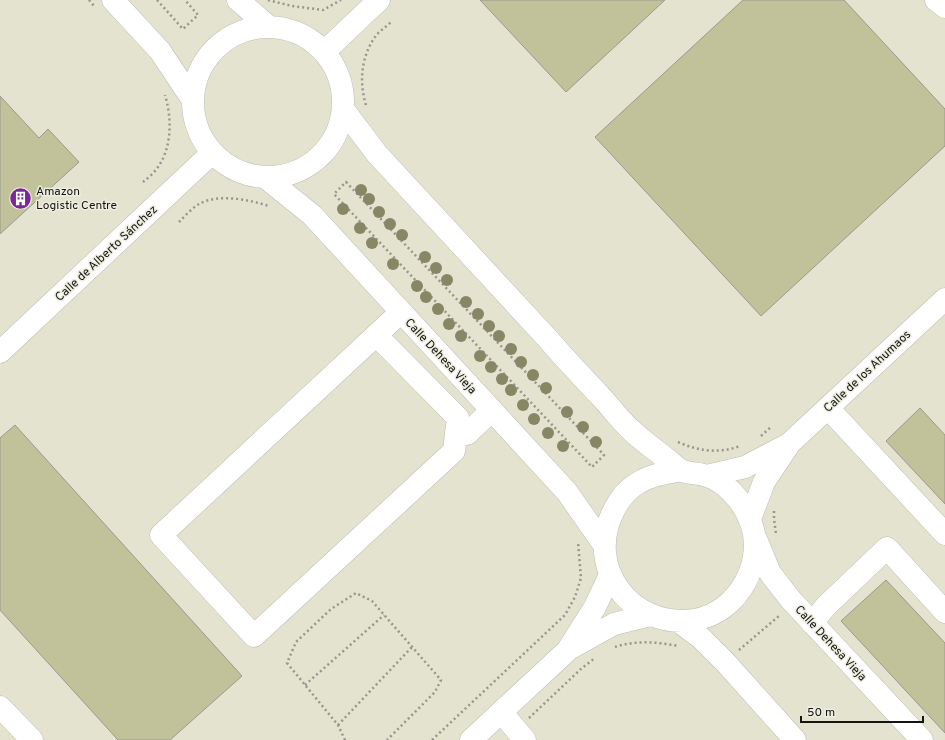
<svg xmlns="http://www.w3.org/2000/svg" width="945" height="740" font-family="Overpass,sans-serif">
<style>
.built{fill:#e3e3cf}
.building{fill:#c1c19a;stroke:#9a9a8e}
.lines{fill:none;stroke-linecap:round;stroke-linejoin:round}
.minor-casing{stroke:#bebeb1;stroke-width:23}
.path{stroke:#96968d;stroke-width:2.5;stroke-dasharray:2 3;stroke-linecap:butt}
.minor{stroke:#fff;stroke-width:22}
.tree{fill:#878665}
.labels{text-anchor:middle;stroke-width:3;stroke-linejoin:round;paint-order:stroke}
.poi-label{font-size:12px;fill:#141410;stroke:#edede0;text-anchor:start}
.street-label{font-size:12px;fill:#141410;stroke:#edede0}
</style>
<rect width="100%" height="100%" fill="#edede0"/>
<path class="built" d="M0 0H945V740H0Z"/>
<path class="building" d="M480 0H665L566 92Z
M743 0H844L945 109V146L761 316 595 137Z
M0 96 39 138 48 129 79 162 0 234Z
M920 408 945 435V504L886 441Z
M15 425 242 676 170 740H118L0 610V438Z
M886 580 945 643V733L841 621Z"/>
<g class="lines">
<defs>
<path id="minor" d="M113 0 160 51 192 99
M238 0 269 27
M936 0 945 7
M193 102a75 75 0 1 1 150 0a75 75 0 1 1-150 0Z
M324 52 379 0
M343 109 377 154C434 216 491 277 548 339 566 360 585 380 604 400 613 410 621 421 632 431 643 441 655 450 667 459 672 463 677 468 682 471 688 473 697 473 704 475 725 481 741 499 749 518 768 559 739 613 694 620 631 629 584 567 614 510 619 500 628 489 638 483 651 475 665 473 681 470
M266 178 312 215 567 492 604 545
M376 335 458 418 454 451 254 636 161 535C241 460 321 386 401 312
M0 352 212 153
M828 408 945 534
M456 433 467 434 492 410
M707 476 745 467 787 445
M750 519 764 482 790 443 945 299
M756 539 770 573 791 600 922 740
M678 621 701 638 725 662 795 740
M812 623 826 606 887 548 945 612
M569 648 595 607 610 575
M0 707 32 740
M501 712 525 740
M471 740 569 649 614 624 650 615"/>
</defs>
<use href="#minor" class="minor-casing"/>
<path class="path" d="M89 0 94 6
M157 0 183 29 198 15 185 0
M268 0 292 6 323 10 341 0
M366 105C359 82 361 57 375 37 379 31 386 27 391 22
M143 182C148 178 154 173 158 167 172 147 172 118 165 95
M346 182 604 455 592 467 334 194Z
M179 222C185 216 192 208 199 204 218 193 250 200 269 206
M761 436 772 426
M678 442C698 451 719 454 740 446
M774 511V519L776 534
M615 647C636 640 657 642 679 646
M739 650 779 616
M305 685 384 615
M529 718 582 668 595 658
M338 725 412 647
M345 740 338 725 287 663 296 642 331 609 356 593 372 601 441 680 435 692 387 740
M432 740 565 615 575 597 581 578 578 542"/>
<use href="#minor" class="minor"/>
</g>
<g class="tree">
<circle cx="361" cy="190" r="6"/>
<circle cx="369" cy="199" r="6"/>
<circle cx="343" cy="209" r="6"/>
<circle cx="379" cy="212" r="6"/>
<circle cx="390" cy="224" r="6"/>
<circle cx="360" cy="228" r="6"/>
<circle cx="402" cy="235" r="6"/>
<circle cx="372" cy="243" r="6"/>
<circle cx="425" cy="257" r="6"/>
<circle cx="393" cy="264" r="6"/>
<circle cx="436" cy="268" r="6"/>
<circle cx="447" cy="280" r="6"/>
<circle cx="417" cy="286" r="6"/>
<circle cx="426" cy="297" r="6"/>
<circle cx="466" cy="302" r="6"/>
<circle cx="438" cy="309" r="6"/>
<circle cx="478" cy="314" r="6"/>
<circle cx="449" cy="324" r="6"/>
<circle cx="489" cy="326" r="6"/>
<circle cx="461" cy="336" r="6"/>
<circle cx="499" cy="336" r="6"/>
<circle cx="511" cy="349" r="6"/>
<circle cx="480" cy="356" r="6"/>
<circle cx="521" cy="362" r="6"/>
<circle cx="491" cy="367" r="6"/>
<circle cx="533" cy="375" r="6"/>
<circle cx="502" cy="379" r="6"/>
<circle cx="546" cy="388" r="6"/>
<circle cx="511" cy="390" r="6"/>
<circle cx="523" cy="405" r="6"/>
<circle cx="567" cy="412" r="6"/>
<circle cx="534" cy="419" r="6"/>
<circle cx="583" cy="427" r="6"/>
<circle cx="548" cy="433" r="6"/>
<circle cx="596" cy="442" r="6"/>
<circle cx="563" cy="446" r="6"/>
</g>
<defs>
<symbol id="building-disc" viewBox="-11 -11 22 22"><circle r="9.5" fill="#7c2796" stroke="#edede0"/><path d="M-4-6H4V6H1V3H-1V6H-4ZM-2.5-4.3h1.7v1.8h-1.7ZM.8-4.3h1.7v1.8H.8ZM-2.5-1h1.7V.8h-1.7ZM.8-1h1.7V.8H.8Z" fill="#fff"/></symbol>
</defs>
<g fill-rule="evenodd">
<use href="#building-disc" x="8" y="186" width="25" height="25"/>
</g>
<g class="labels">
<g class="poi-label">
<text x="36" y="195">Amazon<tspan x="36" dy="14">Logistic Centre</tspan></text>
</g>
<g class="street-label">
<text transform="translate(106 253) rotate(-43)" y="4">Calle de Alberto Sánchez</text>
<text transform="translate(441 356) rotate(47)" y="4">Calle Dehesa Vieja</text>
<text transform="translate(867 371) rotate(-43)" y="4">Calle de los Ahumaos</text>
<text transform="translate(831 643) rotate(47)" y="4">Calle Dehesa Vieja</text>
</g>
</g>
<path d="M801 716v6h122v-6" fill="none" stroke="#141410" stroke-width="2"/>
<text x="807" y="716" font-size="12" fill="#141410" stroke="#edede0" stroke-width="3" paint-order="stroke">50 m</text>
</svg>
